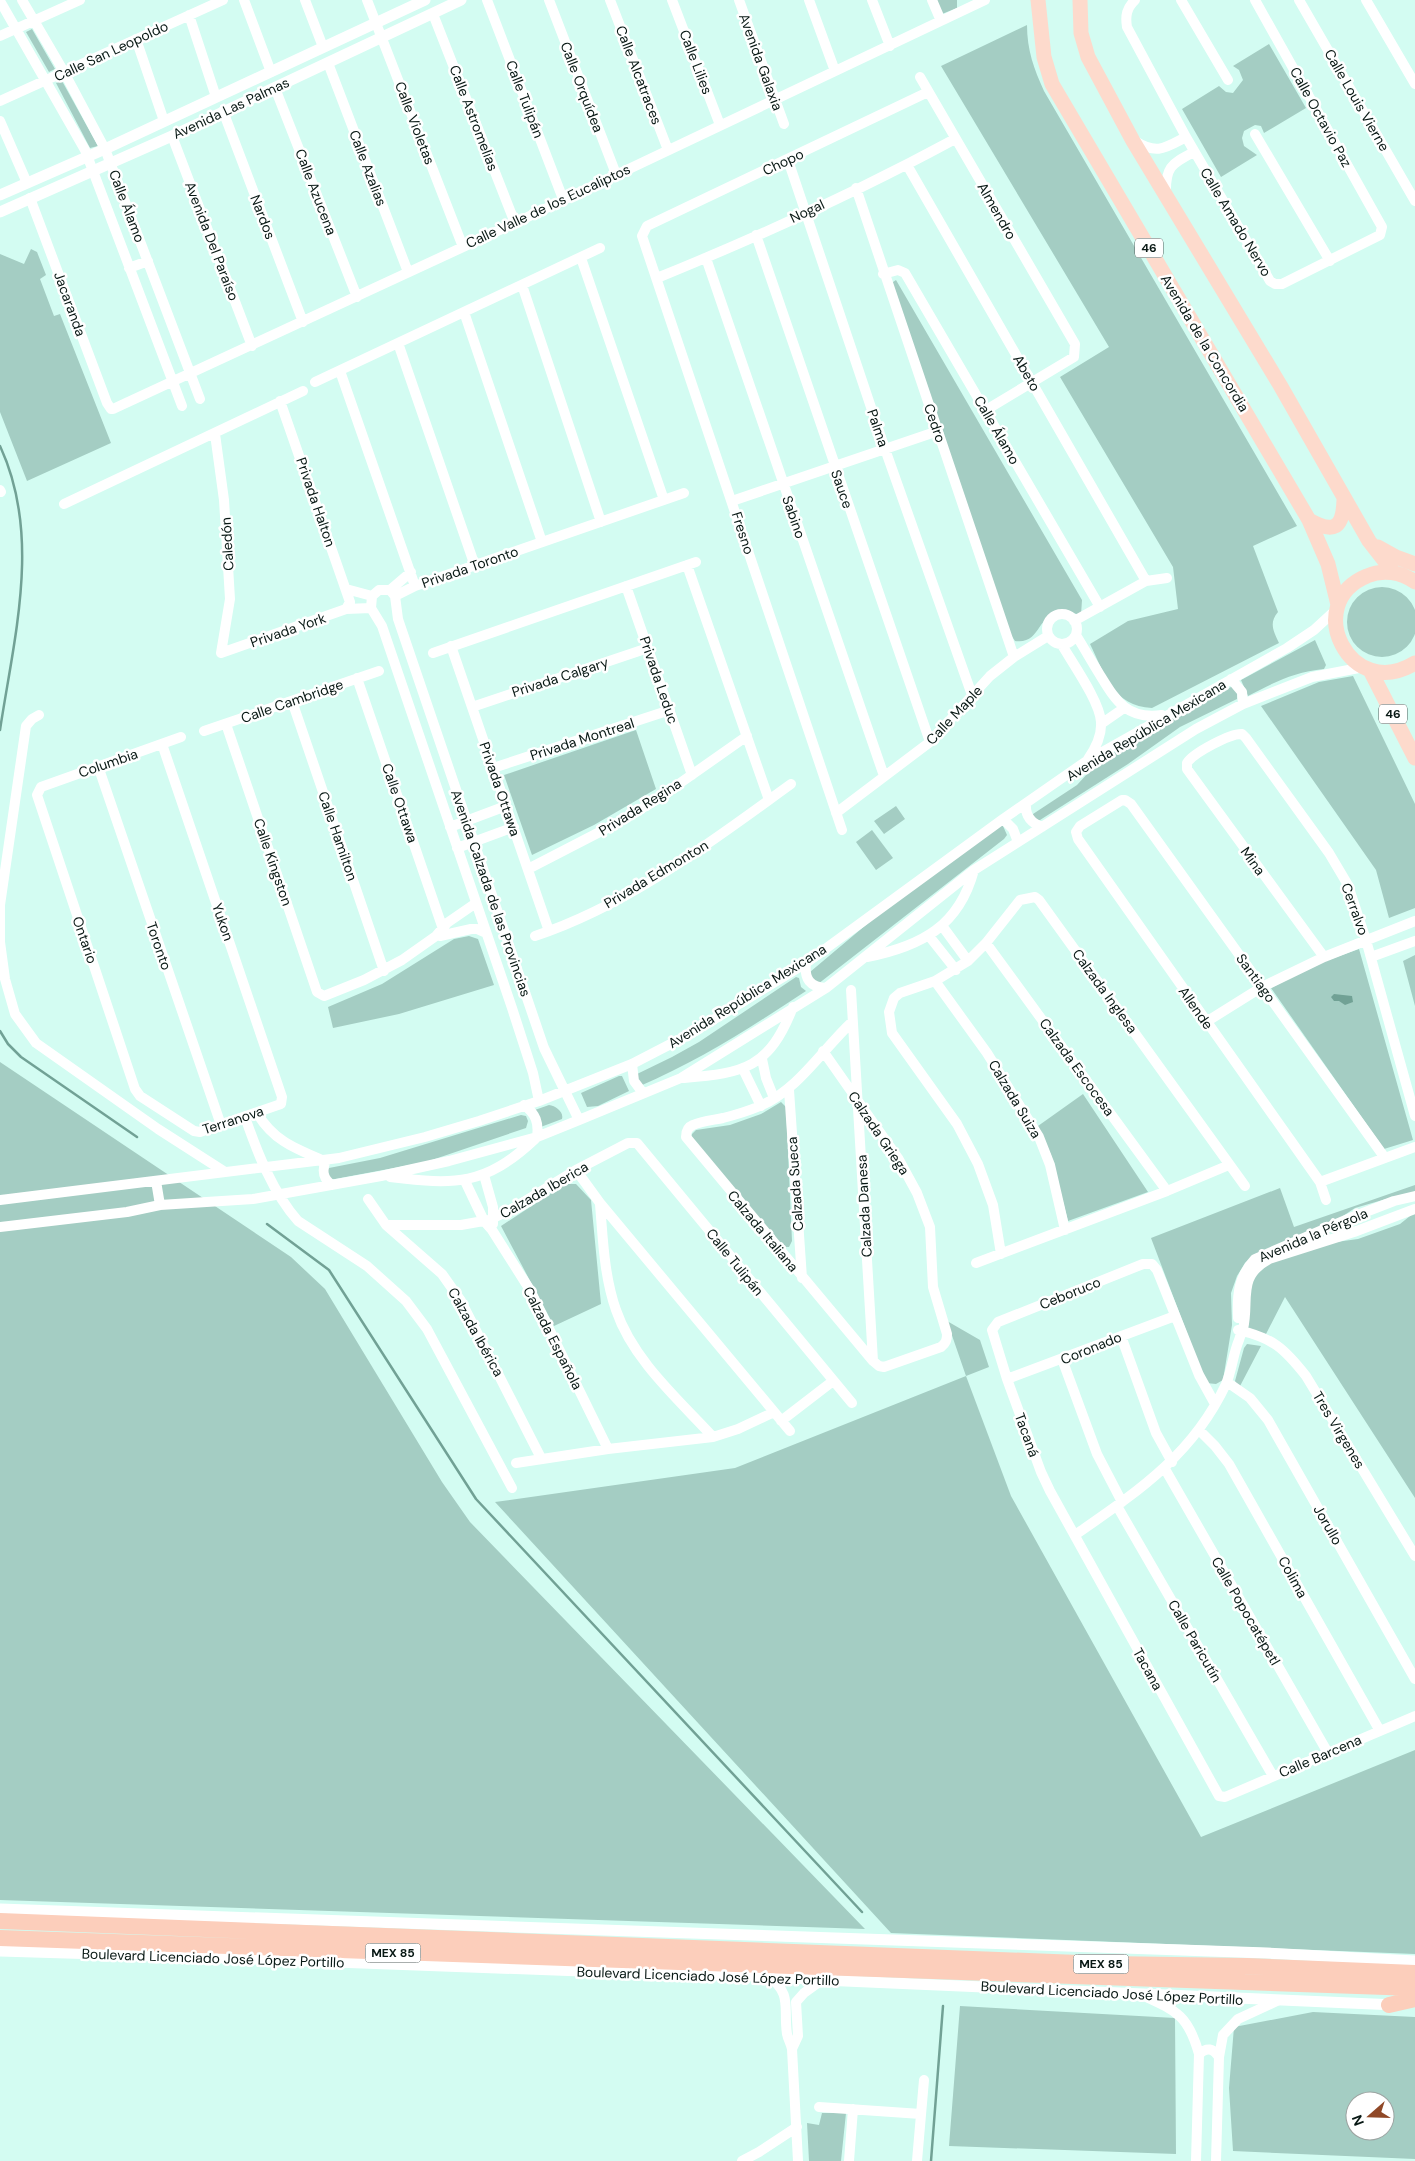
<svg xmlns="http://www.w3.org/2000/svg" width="1415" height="2161" font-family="'DM Sans',sans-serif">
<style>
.green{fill:#a4cdc3;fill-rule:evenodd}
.water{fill:#71a195}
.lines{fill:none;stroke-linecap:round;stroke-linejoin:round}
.stream{stroke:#71a195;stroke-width:2.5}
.minor{stroke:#fff;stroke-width:10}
.tertiary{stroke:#fff;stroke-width:11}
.primary{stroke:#fddacc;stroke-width:15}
.trunk{stroke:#fccebb;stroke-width:16}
.labels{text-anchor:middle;stroke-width:5;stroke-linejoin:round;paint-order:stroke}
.shield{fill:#fff;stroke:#525d5a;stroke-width:1}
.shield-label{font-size:12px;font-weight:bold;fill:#081814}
.street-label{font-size:14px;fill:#081814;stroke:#fff}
</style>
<rect width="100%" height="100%" fill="#d3fcf2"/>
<path class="green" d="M937 0H957V8L942 14Z
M1027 25C1027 50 1034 69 1044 91L1297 526 1253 546 1278 612C1269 623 1273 630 1279 643L1152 708C1113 706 1105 675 1090 644L1128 621 1178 609 1173 567 1060 377 1109 347 941 66Z
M32 29 55 69 49 72 26 32Z
M1269 44 1306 108 1264 133 1261 126 1255 125 1244 131 1242 138 1244 146 1257 155 1221 177 1182 109 1219 86 1226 92 1233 93 1243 80 1239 70 1233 66Z
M62 81 98 146 90 148 56 83Z
M31 249 37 252 46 275 40 279 54 316 60 314 111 443 27 481 0 412V254L24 264Z
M896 280 1082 600 1081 615C1075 614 1067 611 1061 612 1037 613 1041 645 1015 641L1011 635 890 284Z
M1347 622a35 35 0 1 1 70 0a35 35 0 1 1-70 0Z
M1315 640 1326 665 1324 669C1294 672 1275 682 1248 696L1241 680Z
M1353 676 1415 804V908L1389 918 1376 870 1261 706 1319 682Z
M1231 687H1234L1237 692V699L1180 727 1128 764 1040 820H1036L1033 817V814L1077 785 1098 762 1194 705Z
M636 730 656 789 594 825 532 855 504 775Z
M896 806 905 819 884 834 874 821Z
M999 826H1003L1007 835 1004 839 818 984H813L810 972 892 903Z
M872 830 893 858 876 870 856 842Z
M469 936 478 939 494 985 399 1014 333 1028 328 1007 382 984 454 939Z
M1359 949 1413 1140 1384 1149 1271 988 1317 964Z
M1415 955V1006L1403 961Z
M796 977 799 978 801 987 806 991C753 1026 699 1061 640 1086L635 1075 672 1057 699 1042Z
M0 1062 291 1257 325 1289 442 1482 470 1522 865 1929 0 1900Z
M619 1076H622L629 1091 598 1106 587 1107 581 1093Z
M1083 1094 1148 1192 1068 1221 1051 1155 1038 1126Z
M781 1102 786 1107 792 1241 789 1247H783L691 1140 692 1134 696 1130 730 1125 761 1114Z
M549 1105C556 1106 564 1112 562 1119L538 1128 532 1111Z
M521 1115 526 1116 528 1121 526 1128 426 1162 335 1179H329L326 1172 329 1168 380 1158Z
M565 1184H576L591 1200 601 1304 554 1326 501 1226Z
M1415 1185V1194L1402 1198 1386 1199 1355 1208 1328 1226 1254 1255 1245 1263 1237 1276 1231 1293 1232 1325 1223 1380 1216 1384 1206 1383 1151 1238 1280 1188 1294 1227Z
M1415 1212V1498L1285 1297 1266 1334 1249 1330 1247 1325 1251 1280 1268 1264 1329 1243 1358 1239 1400 1224Z
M947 1321 980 1340 989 1367 966 1376 1011 1496 1201 1837 1415 1750V1954L891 1933 495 1502 735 1468 966 1376Z
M1247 1344 1261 1346 1239 1388 1235 1381 1244 1348Z
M960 2006 1175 2018 1176 2154 949 2146Z
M1313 2012 1415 2017V2159L1233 2151 1229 2088 1234 2027ZM1355 2101H1385V2131H1355Z
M822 2113H846L841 2161H809L807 2123 819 2125Z"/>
<path class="water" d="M1334 994 1352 996 1353 1002 1345 1005 1339 1001H1334L1331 997Z"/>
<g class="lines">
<path class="stream" d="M0 446C42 536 14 637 0 730
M0 1031 8 1044 21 1057 137 1137
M267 1224 329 1270 476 1499 862 1912
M931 2161 943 2006"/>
<path class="minor" d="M22 0 64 72 105 149 200 399
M244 0 271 72
M305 0 323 47
M367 0 463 247
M487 0 563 199
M549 0 616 174
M610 0 668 150
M672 0 720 125
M739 0 784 124
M809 0 835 71
M872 0 890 46
M932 0 941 21
M1135 0C1127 8 1125 15 1127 27L1186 137 1270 281 1275 284H1282L1380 235 1382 227 1255 0
M1181 0 1228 80
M1299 0 1415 201
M1366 0 1415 84
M0 1 85 150 182 406
M433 14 515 223
M189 15 216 97
M0 36 80 0
M136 39 164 121
M328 63 408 272
M920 77 1075 344 1074 357 986 410
M275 88 357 297
M0 101 223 0
M223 111 303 322
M0 121 27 183
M1255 134 1330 261
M172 136 252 346
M1135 141C1157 155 1165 148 1186 137
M788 160 885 449 972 695
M907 165 1146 581
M856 188 1014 657
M1166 195C1165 167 1171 164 1194 152
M30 198 107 403 111 409H113L515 223 985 0
M756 235 930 742
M581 258 664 500
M706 258 884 776
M129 268 148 261
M883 274 898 270 905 273 1100 607
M657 278C758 237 859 191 955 139
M522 285 601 522
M464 312 542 542
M398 343 475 566
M340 371 415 586
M315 382 600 248
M215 434 224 500 230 599 221 653 346 609 350 602 280 401
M0 490 1 492
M732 501 938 431
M64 504 303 391
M687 565 769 800
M626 586 692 775
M346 589 372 596
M390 590 411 572
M395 596 415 586 684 493
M346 609 371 608
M1047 629a15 15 0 1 1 30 0a15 15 0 1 1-30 0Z
M1074 621 1146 581 1167 578
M1076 635C1084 648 1092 662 1100 675 1116 701 1127 720 1162 715
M1062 645C1073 664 1100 702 1101 722 1102 735 1095 749 1088 759
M451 646 549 931
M433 653 696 562
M357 678 444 932
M1231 679 1242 692 1243 704
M292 701 384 971
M472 707 648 648
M39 715 32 719 26 726 0 905V942L5 979 15 1014 36 1043 158 1129 225 1172
M226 724 317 992 324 996 364 980 402 960 436 936 447 923 476 903
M1101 724 1124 708
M204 731 379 671
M162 744 282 1097 281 1104 278 1105 200 1132 194 1131 140 1096 135 1089 37 795 41 787 181 737
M98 766 221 1125
M493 768 670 710
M1026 804C1025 816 1031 823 1042 827
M836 813 930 742 990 676 1014 657 1048 636
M1003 819 1013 829 1018 842
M450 827 506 806
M842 830 642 236 647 226 928 92
M457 848 514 827
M528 869 619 822 656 800 747 736
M943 927 968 961
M440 936 471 929H477L486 933
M535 936C629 905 712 841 791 784
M929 936 956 970
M986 943 1167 1191
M867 957C922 946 959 926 974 870
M1324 957 1187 769V763C1193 753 1231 733 1242 734L1246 738 1329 853 1348 885 1366 940 1415 1116
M1371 957 1415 941
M806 963C804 979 810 987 826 988
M935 981 987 1053 1039 1137 1050 1165 1065 1230
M851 990 873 1361
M1206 1022 1262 987 1324 957 1415 921
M823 1051 898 1158 917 1193 930 1227 933 1287 947 1334C947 1340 946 1343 941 1347L884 1367 879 1366 873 1361 686 1137C686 1132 688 1127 693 1125 702 1121 714 1120 723 1118 735 1115 748 1111 760 1106 798 1090 822 1050 852 1022
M762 1059 766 1078 774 1098
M632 1064 634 1081 643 1093
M743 1069 761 1106
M684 1078C745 1073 769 1068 793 1007
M789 1090 802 1278
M539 1101 533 1073 512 1008 382 626 371 608 372 596 379 590H390L395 596 398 619 544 1048 579 1120
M524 1105C536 1114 539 1123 537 1137
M257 1113C273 1140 294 1148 322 1160
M245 1117C257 1152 273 1193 298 1221L367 1266 406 1301 427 1329 512 1488
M326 1160C322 1170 322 1178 332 1185
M576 1170 600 1203 790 1431
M484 1175 493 1207V1224
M390 1177C455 1185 485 1186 535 1139
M156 1181 160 1205
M465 1181 484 1221 492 1230 530 1290 608 1449
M1320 1182 1415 1147
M368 1199 386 1225 442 1274 461 1301 541 1458
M0 1200 339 1158 425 1137 479 1121 539 1101 632 1064 690 1034 806 963 1003 819 1088 760 1287 648 1314 630 1338 608
M1326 1200 1320 1182 1078 839 1076 832 1080 826 1122 800H1125L1131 804 1385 1158
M600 1204C603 1239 604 1276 616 1310 633 1360 678 1399 713 1437
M386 1225H461L489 1220 512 1209 576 1170 628 1143H637L852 1403
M0 1227 127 1212 160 1205 253 1199 381 1176 449 1161 537 1137 579 1120 681 1078 826 988 974 870 1196 729 1243 704 1312 677 1364 667
M1001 1254 993 1205 978 1164 957 1124 892 1033 889 1012 894 998 900 993 935 981 968 961 986 943 1020 900 1035 897 1039 900 1245 1186
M976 1263 1167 1191 1229 1165
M1238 1318C1237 1295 1238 1277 1255 1259L1350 1218 1394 1201 1415 1196
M1238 1330C1273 1338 1284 1348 1306 1376L1415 1556
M1121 1336 1156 1433 1172 1462
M1062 1359 1097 1454 1122 1502
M1007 1379 1175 1316
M1227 1382 1250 1398 1268 1420 1415 1679
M1215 1404 1199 1375 1157 1270 1152 1264H1143L998 1322 992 1330 1007 1379 1041 1472 1050 1491 1219 1796 1225 1797 1415 1716
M781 1421 833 1381
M1199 1430 1215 1446 1229 1464 1380 1731
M516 1463 608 1449 713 1437 738 1429 772 1413
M1165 1469 1328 1753
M1117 1506 1273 1776
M1075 1535C1137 1492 1193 1455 1226 1384 1232 1370 1233 1354 1239 1340 1240 1336 1242 1333 1243 1329 1250 1300 1236 1277 1269 1259L1354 1232 1415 1209
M768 1976C793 1994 783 2008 787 2034 788 2039 791 2044 792 2049L798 2161
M1142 1995C1177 2011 1188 2015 1199 2054L1196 2161
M792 2049 798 2036 796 2002 804 1993 822 1980
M1199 2054C1207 2047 1213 2048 1219 2057
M819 2107 921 2114
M742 2161 759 2152 797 2127
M849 2161 853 2109
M917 2161 924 2080
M1216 2161 1219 2057 1223 2035 1238 2019 1279 2000"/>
<path class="tertiary" d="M0 195 105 149 425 0
M0 212 172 136 461 0
M0 1909 1267 1953 1415 1961
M0 1951 199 1957 608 1972 768 1976 822 1980 1396 2005"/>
<path class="primary" d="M1038 0 1044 57 1052 84 1309 520 1328 564 1338 605
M1080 0 1081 33 1088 57 1133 141 1280 385 1369 541 1394 573
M1309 520C1334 534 1343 528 1344 500
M1378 547 1396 557 1415 564
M1415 582C1401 572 1383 569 1367 576 1301 603 1350 703 1415 663
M1370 670 1415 758"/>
<path class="trunk" d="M0 1921 1104 1964 1247 1966 1415 1973
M0 1938 1415 1988
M1389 2005 1415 1999"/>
</g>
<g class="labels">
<g class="shield">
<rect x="1135" y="238.5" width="28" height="19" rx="4"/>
<rect x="1379" y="704.5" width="28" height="19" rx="4"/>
<rect x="365.5" y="1943.5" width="55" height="19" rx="4"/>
<rect x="1073.5" y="1954.5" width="55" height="19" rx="4"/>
</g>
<g class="shield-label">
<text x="1149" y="252">46</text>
<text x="1393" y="718">46</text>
<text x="393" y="1957">MEX 85</text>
<text x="1101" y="1968">MEX 85</text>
</g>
<g class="street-label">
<text transform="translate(111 51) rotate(-25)" y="5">Calle San Leopoldo</text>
<text transform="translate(696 62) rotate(69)" y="5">Calle Lilies</text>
<text transform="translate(761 62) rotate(70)" y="5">Avenida Galaxia</text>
<text transform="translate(639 75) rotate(69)" y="5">Calle Alcatraces</text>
<text transform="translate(582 87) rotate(69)" y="5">Calle Orquídea</text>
<text transform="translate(525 99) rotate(69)" y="5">Calle Tulipán</text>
<text transform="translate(1357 100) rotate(60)" y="5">Calle Louis Vierne</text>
<text transform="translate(231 108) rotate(-25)" y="5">Avenida Las Palmas</text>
<text transform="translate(1321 117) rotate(61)" y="5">Calle Octavio Paz</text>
<text transform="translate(474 118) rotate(69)" y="5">Calle Astromelias</text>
<text transform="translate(415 123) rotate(69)" y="5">Calle Violetas</text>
<text transform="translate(783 162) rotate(-25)" y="5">Chopo</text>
<text transform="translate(368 168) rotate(69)" y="5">Calle Azalias</text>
<text transform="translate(316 192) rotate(69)" y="5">Calle Azucena</text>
<text transform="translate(127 206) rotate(69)" y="5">Calle Álamo</text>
<text transform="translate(548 206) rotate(-25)" y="5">Calle Valle de los Eucaliptos</text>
<text transform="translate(807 211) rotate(-25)" y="5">Nogal</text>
<text transform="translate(997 211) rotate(60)" y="5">Almendro</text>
<text transform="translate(263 217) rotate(69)" y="5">Nardos</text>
<text transform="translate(1236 222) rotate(59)" y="5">Calle Amado Nervo</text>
<text transform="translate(212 241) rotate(69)" y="5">Avenida Del Paraíso</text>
<text transform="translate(70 304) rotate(70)" y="5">Jacaranda</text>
<text transform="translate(1205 343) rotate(59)" y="5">Avenida de la Concordia</text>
<text transform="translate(1027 373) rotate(60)" y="5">Abeto</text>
<text transform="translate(935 423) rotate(71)" y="5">Cedro</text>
<text transform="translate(878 428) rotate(71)" y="5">Palma</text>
<text transform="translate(997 430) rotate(60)" y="5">Calle Álamo</text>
<text transform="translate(842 489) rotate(71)" y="5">Sauce</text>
<text transform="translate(316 502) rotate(71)" y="5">Privada Halton</text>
<text transform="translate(794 517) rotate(71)" y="5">Sabino</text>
<text transform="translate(743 533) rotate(72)" y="5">Fresno</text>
<text transform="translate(227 544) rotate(-93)" y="5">Caledón</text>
<text transform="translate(470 567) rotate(-19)" y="5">Privada Toronto</text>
<text transform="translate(288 630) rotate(-19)" y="5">Privada York</text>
<text transform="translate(560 677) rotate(-18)" y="5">Privada Calgary</text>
<text transform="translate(659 680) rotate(71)" y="5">Privada Leduc</text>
<text transform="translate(292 701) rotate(-19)" y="5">Calle Cambridge</text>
<text transform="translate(954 715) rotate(-47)" y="5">Calle Maple</text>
<text transform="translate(1146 730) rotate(-31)" y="5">Avenida República Mexicana</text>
<text transform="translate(582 739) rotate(-18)" y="5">Privada Montreal</text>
<text transform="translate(108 763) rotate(-19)" y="5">Columbia</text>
<text transform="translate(500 789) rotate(71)" y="5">Privada Ottawa</text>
<text transform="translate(400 803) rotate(71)" y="5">Calle Ottawa</text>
<text transform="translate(640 807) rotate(-32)" y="5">Privada Regina</text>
<text transform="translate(338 836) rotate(71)" y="5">Calle Hamilton</text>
<text transform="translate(1253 861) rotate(54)" y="5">Mina</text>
<text transform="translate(273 862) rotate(71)" y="5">Calle Kingston</text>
<text transform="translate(656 874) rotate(-31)" y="5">Privada Edmonton</text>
<text transform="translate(491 893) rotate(71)" y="5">Avenida Calzada de las Provincias</text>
<text transform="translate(1355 909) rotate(70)" y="5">Cerralvo</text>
<text transform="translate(223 922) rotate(71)" y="5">Yukon</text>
<text transform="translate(85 940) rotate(71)" y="5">Ontario</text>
<text transform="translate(159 946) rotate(71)" y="5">Toronto</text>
<text transform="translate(1256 978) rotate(54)" y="5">Santiago</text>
<text transform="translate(1105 991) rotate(54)" y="5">Calzada Inglesa</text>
<text transform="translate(747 996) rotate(-32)" y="5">Avenida República Mexicana</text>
<text transform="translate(1196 1008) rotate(55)" y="5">Allende</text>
<text transform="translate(1077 1067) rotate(54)" y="5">Calzada Escocesa</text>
<text transform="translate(1015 1099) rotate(59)" y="5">Calzada Suiza</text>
<text transform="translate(233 1120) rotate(-18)" y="5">Terranova</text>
<text transform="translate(879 1133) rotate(56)" y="5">Calzada Griega</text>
<text transform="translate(795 1184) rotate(-94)" y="5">Calzada Sueca</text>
<text transform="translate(544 1190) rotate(-30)" y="5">Calzada Iberica</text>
<text transform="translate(864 1206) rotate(-93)" y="5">Calzada Danesa</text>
<text transform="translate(763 1231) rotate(50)" y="5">Calzada Italiana</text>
<text transform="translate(1313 1235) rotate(-23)" y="5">Avenida la Pérgola</text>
<text transform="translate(735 1262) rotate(51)" y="5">Calle Tulipán</text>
<text transform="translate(1070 1293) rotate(-22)" y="5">Ceboruco</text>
<text transform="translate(476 1332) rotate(61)" y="5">Calzada Ibérica</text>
<text transform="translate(553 1338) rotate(63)" y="5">Calzada Española</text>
<text transform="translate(1091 1348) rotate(-22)" y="5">Coronado</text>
<text transform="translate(1339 1430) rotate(59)" y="5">Tres Virgenes</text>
<text transform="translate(1027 1435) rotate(70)" y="5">Tacaná</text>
<text transform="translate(1328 1525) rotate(60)" y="5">Jorullo</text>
<text transform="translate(1293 1577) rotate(61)" y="5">Colima</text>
<text transform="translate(1246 1611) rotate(60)" y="5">Calle Popocatépetl</text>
<text transform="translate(1195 1641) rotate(60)" y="5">Calle Paricutín</text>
<text transform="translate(1148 1669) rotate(61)" y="5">Tacana</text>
<text transform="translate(1320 1756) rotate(-23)" y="5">Calle Barcena</text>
<text transform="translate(213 1958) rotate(2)" y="5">Boulevard Licenciado José López Portillo</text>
<text transform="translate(708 1976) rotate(2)" y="5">Boulevard Licenciado José López Portillo</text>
<text transform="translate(1112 1993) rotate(3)" y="5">Boulevard Licenciado José López Portillo</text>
</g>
</g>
<g transform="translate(1370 2116) rotate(250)"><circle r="24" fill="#ffffff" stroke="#9ca3a1"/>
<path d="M0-4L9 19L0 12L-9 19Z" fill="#904827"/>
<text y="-8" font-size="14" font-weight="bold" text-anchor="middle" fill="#081814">N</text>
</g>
</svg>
